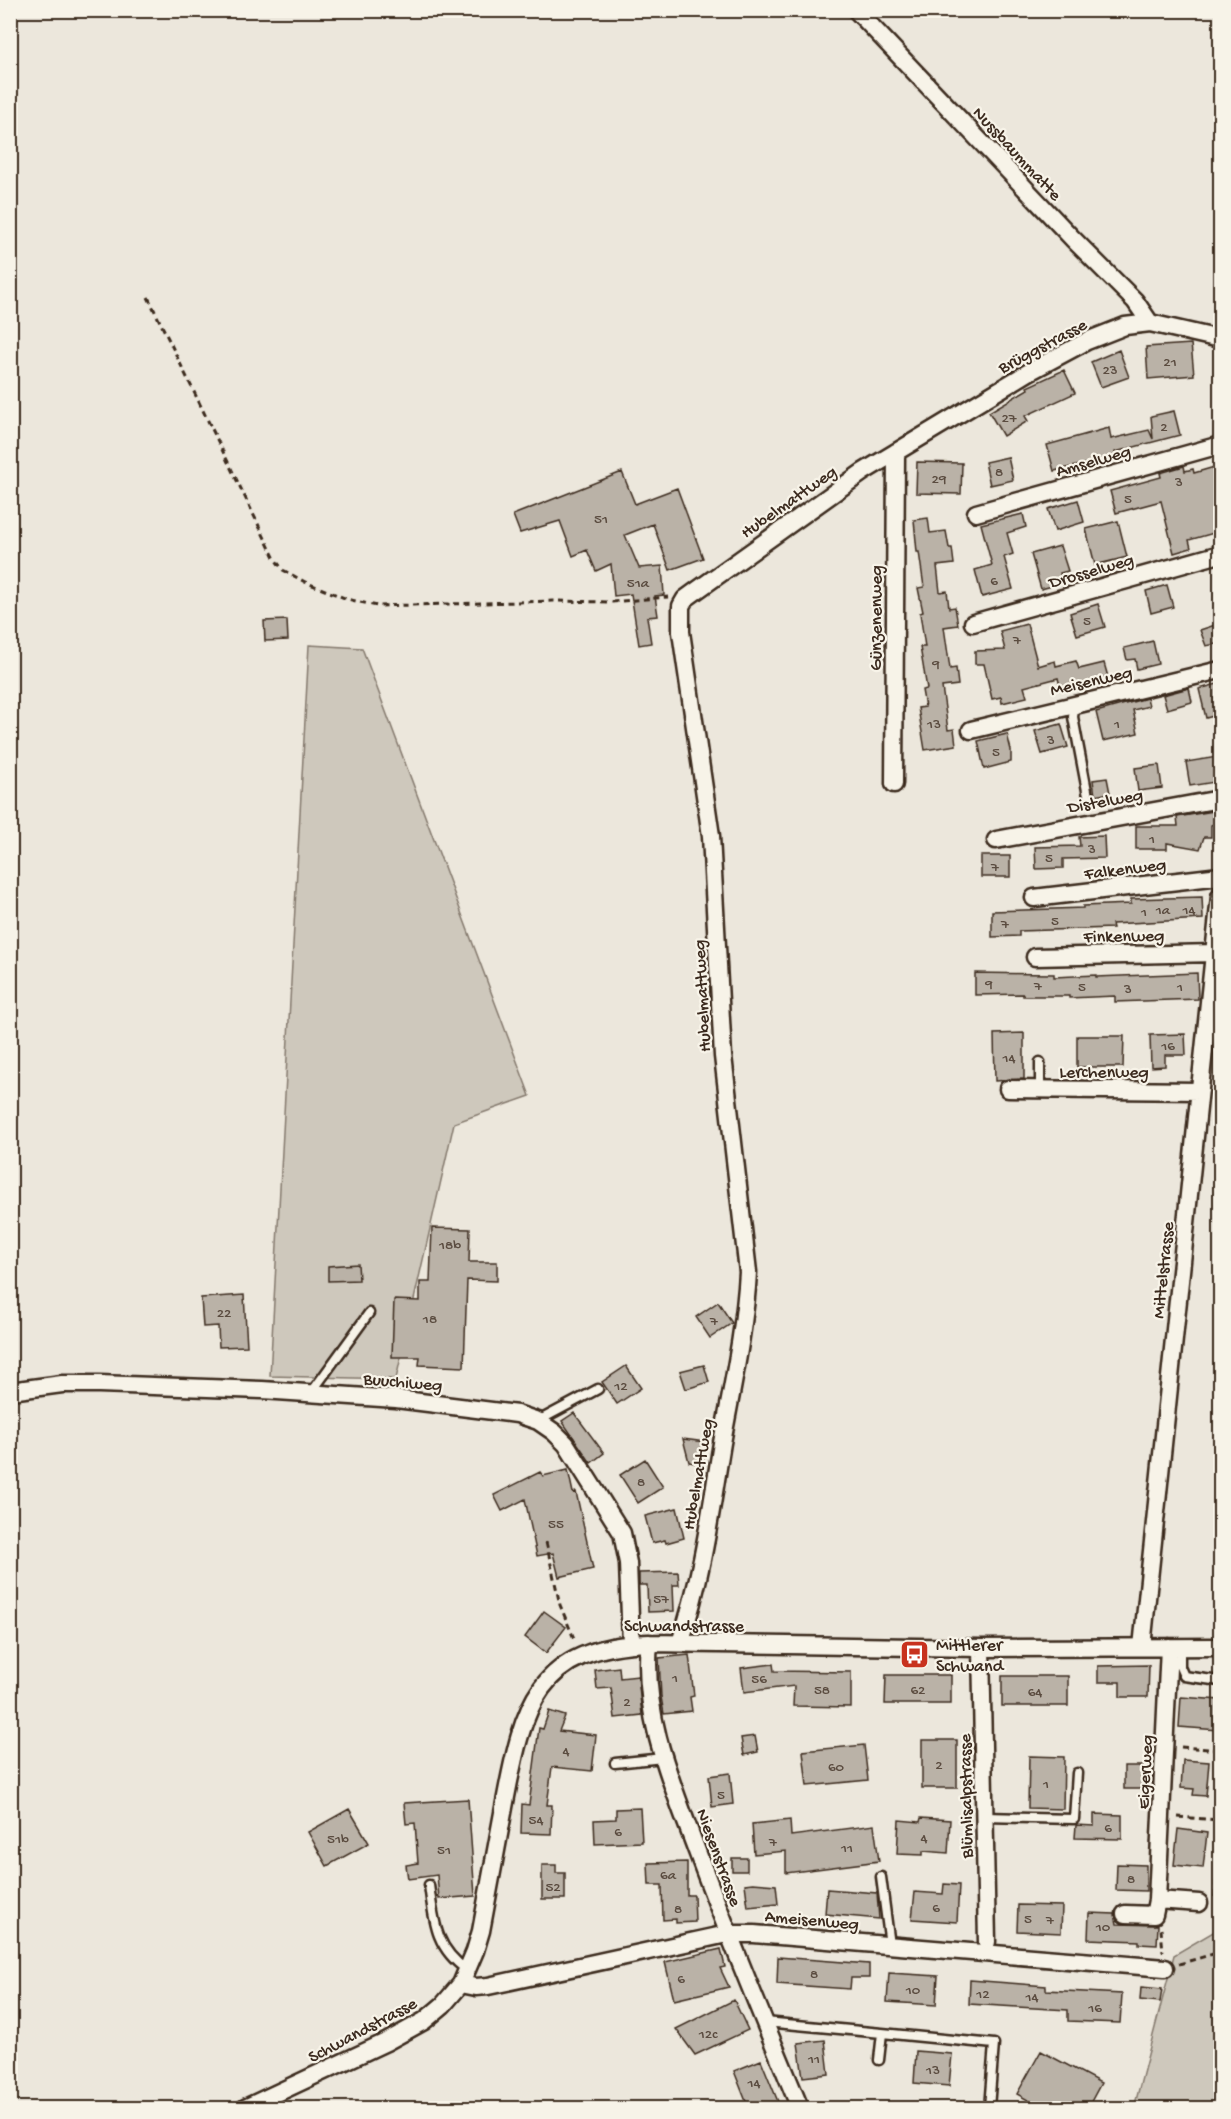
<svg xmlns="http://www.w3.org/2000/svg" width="1231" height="2119" font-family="'Gochi Hand',sans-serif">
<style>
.green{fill:#cec8bc;stroke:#84796d;stroke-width:1.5}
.building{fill:#bab2a7;stroke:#3b2a1e;stroke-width:1.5}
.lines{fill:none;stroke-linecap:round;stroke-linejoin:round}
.lane-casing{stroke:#3b2a1e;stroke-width:13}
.street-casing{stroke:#3b2a1e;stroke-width:21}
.path{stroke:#3b2a1e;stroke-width:3;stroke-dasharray:6 4.5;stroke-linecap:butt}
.lane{stroke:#f7f3e8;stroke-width:8}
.street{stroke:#f7f3e8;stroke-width:16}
.labels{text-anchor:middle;stroke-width:4.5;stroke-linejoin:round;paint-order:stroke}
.number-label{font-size:15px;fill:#5b4c40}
.street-label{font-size:18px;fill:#3b2a1e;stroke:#f7f3e8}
.poi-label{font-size:18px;fill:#3b2a1e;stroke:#f7f3e8;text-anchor:start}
</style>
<rect width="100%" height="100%" fill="#ece7dc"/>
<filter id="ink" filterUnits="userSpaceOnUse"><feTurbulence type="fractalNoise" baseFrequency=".0167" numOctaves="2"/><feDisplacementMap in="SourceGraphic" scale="12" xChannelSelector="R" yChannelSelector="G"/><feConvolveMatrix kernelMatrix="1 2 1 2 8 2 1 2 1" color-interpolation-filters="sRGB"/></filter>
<g filter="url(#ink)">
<path class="green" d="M309 645 362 648 530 1096 454 1123 396 1379 270 1376Z
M1220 1928V2108H1134L1174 1955Z"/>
<path class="building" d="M1191 344 1194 375 1148 379 1146 347Z
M1119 350 1129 377 1101 387 1091 362Z
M1064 370 1075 393 1025 416 1028 421 1003 436 989 412 1028 389 1027 387Z
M1174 411 1180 435 1115 452 1116 457 1054 471 1047 445 1109 428 1111 439 1149 430 1153 439 1151 416Z
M1008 457 1013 480 990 485 985 462Z
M917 462 962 463 961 494 916 493Z
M1221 465V531L1189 540 1191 548 1174 553 1161 501 1116 513 1110 491 1161 477 1160 473 1184 466 1185 471 1193 469 1194 473Z
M622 472 635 504 677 488 703 558 670 570 653 524 625 535 639 568 662 566 664 595 655 596 658 616 647 617 651 643 639 645 631 594 614 596 611 564 596 571 587 550 573 556 560 521 520 533 513 515Z
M1078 500 1084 522 1055 531 1048 509Z
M1023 514 1026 527 1007 533 1013 554 1004 557 1013 589 982 597 975 570 992 565 981 524Z
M928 518 930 533 946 531 949 548H952L954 564 937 566 940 592 947 591 949 608 955 607 958 625 944 627 950 669 956 668 958 685 942 687 948 730 954 729 956 745 925 750 918 708 925 707 922 690 927 689 920 647H925L920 613 923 612 918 588 924 587 919 552H917L914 520Z
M1118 521 1127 557 1095 565 1086 529Z
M1060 546 1068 571 1060 573 1063 583 1041 589 1031 554Z
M1167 585 1173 607 1151 613 1146 591Z
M1098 604 1105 627 1077 635 1070 613Z
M287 620 288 640 265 641 264 621Z
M1221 623V643L1206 646 1200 630Z
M1027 624 1038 666 1055 661 1056 666 1076 661 1079 669 1104 663 1108 677 1061 690 1058 678 1024 687 1027 697 1002 703 1001 697 992 699 984 664H975V651L1005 650 1000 631Z
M1153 641 1158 664 1137 669 1135 659 1127 660 1124 648Z
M1221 683V714L1206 718 1199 689Z
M1189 688 1192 702 1167 709 1163 695Z
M1147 698 1149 706 1133 710 1138 733 1103 741 1096 712Z
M1061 724 1068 747 1042 754 1035 731Z
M1007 734 1011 750V762L984 769 978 741Z
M1217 757 1221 781 1190 786 1186 762Z
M1159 765 1162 788 1138 791 1135 768Z
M1107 778 1110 793 1095 796 1093 780Z
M1214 811V824L1211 825V837H1204L1200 849 1167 843V849H1136V826H1178L1177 817Z
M1104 836 1105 858 1063 859V868L1036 869 1035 847 1080 846 1079 837Z
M981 856H1010V877H981Z
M1202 897 1203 919 1112 924 1113 928 1019 931V936L992 937V911L1083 908V906L1131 904V899Z
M975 973 1054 974V977L1096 975V977L1197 973 1198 999 1115 1002V996L1069 998V996H1023V994L975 995Z
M1024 1033V1079L995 1081 994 1034Z
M1185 1034 1186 1055H1165V1066L1151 1067 1150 1035Z
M1077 1036H1124L1123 1067H1077Z
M432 1228 470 1229 469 1262H497V1281L467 1280 464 1367 419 1365 420 1357H392L394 1300 420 1301V1282H430Z
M358 1264 359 1280 328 1281V1266Z
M244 1295 247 1346 219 1347 218 1326 203 1327 201 1298Z
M718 1302 732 1323 710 1338 696 1317Z
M704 1365 709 1382 686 1389 680 1371Z
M626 1366 641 1388 617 1404 602 1382Z
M574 1413 604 1453 591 1463 562 1421Z
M683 1439 705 1442 703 1464 689 1462Z
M645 1459 663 1487 638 1503 620 1475Z
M568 1470 573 1493 576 1492 593 1569 559 1577 553 1553 537 1556 525 1499 502 1511 494 1495 540 1472 543 1476Z
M677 1508 684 1538 666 1543 665 1540 652 1543 645 1516Z
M678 1572 679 1585H673L674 1611 648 1612 647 1585H639V1573Z
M544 1611 566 1627 546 1653 525 1637Z
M689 1655 694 1696 690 1697 692 1711 664 1714 661 1697 659 1658Z
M773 1664 774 1671 851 1672V1707L793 1706 794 1686 744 1692 741 1668Z
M1149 1665 1148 1697H1120V1682H1098V1666Z
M619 1667 620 1678 638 1676 642 1715 615 1718 611 1688 597 1689 595 1670Z
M886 1675H951V1704H885Z
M1002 1676H1068V1706H1002Z
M1181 1697 1220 1700 1218 1730 1179 1727Z
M549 1711 565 1716 559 1731 596 1735 592 1771 552 1767 547 1805H552L551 1834 521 1833 522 1804 529 1805 539 1728 543 1729Z
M755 1736 758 1752 744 1755 741 1738Z
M922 1740H957V1788H922Z
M864 1745 868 1780 807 1786 803 1751Z
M1029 1756 1064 1757 1063 1809 1028 1808Z
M1183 1760 1209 1762 1206 1796 1193 1795 1194 1789 1181 1788Z
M1124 1766H1152V1789H1124Z
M730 1773 733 1804 712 1807 709 1776Z
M468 1799 475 1896 439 1899 437 1875 408 1879 406 1865 418 1863 415 1823 406 1824 404 1803Z
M640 1808 642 1842 595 1844 594 1820 616 1819V1809Z
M349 1809 369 1843 327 1866 308 1832Z
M1094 1814 1122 1815V1839L1075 1838 1076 1825 1094 1826Z
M921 1818 950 1820 948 1853 923 1851V1855L897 1854 899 1820 920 1822Z
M790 1820 791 1836 874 1825 879 1861 786 1873V1851L754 1854 752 1824Z
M1178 1829 1207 1833 1203 1868 1174 1865Z
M732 1858H747V1871H732Z
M687 1862V1895H694L695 1922 676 1923V1919L663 1920 662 1885H649L648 1863Z
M1117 1864 1146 1865V1891L1116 1890Z
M542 1865H556V1873H565V1899H542Z
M753 1883 776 1885 778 1904 748 1907 745 1884Z
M944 1884 959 1885 957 1922 912 1919 915 1892 943 1894Z
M827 1889 877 1893 879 1919 825 1914Z
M1018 1905 1062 1906 1061 1933 1017 1931Z
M1089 1913 1115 1914 1117 1924 1158 1925 1157 1945 1139 1944V1941L1088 1939Z
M721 1949 725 1967 720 1968 729 1987 674 2000 665 1962Z
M778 1957 869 1964V1978H851L850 1989 777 1984Z
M889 1973 938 1976 936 2005 887 2002Z
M970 1980 1046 1986V1990L1122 1994 1120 2023 1068 2021V2010L969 2004Z
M1141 1987 1162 1989 1160 2002 1140 2000Z
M734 2000 748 2030 695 2055 676 2029Z
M825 2040 829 2074 803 2077 798 2043Z
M916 2051 952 2054 949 2086 914 2083Z
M1041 2051 1101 2083 1087 2109H1044L1017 2094Z
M761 2060 781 2109H749L734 2071Z"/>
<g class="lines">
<defs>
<path id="lane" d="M1075 704 1073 717 1088 796
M1040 1090V1062
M311 1393 369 1313
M538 1421 598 1389
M1180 1647V1667L1184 1676 1220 1681
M615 1763 663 1758
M985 1817 1074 1819 1077 1773
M881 1877 890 1945
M429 1885C434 1921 435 1948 467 1970
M765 2022 882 2033 879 2060
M882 2033 994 2044 989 2108"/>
<path id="street" d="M856 10 1073 239 1135 301 1150 323
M976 513 1220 445
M973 623 1220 554
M971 730 1220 670
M894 784 896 452
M996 840 1220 799
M1034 898 1220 876
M1035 957 1215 953
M1008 1089 1200 1091
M10 1391 62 1384H99L262 1390 396 1399 517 1414 538 1421 554 1432 566 1444 622 1533 628 1563 631 1644
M649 1643C642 1718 673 1786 698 1854 730 1940 765 2024 800 2108
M680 1643C702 1578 711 1510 722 1443 732 1387 745 1329 748 1272L723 1056 711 836 681 632V606L685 599 696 591 863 472 1029 372 1087 341 1125 326 1150 323 1220 339
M1142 1647 1220 896
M981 1648 987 1942
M1157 1900 1199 1903
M1125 1914 1154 1915 1157 1900 1169 1647
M461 1984 476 1987 488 1986 727 1934H754L1165 1968
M245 2108 386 2042 424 2021 443 2005 461 1984 475 1951 481 1931C489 1888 497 1845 505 1802 523 1706 537 1647 649 1643L981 1648 1220 1647"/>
</defs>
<use href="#lane" class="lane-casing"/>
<use href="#street" class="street-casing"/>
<path class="path" d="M148 297 275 559 283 570 305 582 347 599 377 606 553 601 612 602 668 597
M546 1542 560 1605 575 1641
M1181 1747 1220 1750
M1178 1817 1220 1820
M1215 1897 1220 1821
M1161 1929 1163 1952
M1179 1964 1220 1952"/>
<use href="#lane" class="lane"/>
<use href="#street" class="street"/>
</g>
</g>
<defs>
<symbol id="bus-square" viewBox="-11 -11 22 22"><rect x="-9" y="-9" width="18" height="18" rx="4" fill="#c8321e" stroke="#f7f3e8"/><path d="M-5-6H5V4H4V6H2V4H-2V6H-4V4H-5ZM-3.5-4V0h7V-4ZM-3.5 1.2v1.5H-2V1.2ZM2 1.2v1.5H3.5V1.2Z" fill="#fff"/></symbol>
</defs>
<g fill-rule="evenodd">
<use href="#bus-square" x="898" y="1638" width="33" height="33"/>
</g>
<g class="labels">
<g class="number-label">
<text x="1170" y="366">21</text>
<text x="1110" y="374">23</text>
<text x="1009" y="422">27</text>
<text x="1164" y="431">2</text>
<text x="999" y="476">8</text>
<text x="939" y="483">29</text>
<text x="1179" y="486">3</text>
<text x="1128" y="503">5</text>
<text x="601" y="523">51</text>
<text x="994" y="585">6</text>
<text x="638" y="587">51a</text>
<text x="1087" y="625">5</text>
<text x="1017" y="644">7</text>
<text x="936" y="668">9</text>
<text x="934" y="728">13</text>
<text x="1117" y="728">1</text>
<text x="1051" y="744">3</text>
<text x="996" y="756">5</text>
<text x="1152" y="843">1</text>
<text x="1092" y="853">3</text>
<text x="1049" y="862">5</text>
<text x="995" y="871">7</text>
<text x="1163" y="914">1a</text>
<text x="1189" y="914">14</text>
<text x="1144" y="916">1</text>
<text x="1055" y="925">5</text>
<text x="1005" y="928">7</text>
<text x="989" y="988">9</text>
<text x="1038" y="990">7</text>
<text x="1082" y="991">5</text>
<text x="1180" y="991">1</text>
<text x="1128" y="993">3</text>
<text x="1168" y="1050">16</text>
<text x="1009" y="1062">14</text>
<text x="450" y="1249">18b</text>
<text x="224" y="1317">22</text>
<text x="430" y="1323">18</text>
<text x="714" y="1325">7</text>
<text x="621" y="1390">12</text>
<text x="641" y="1486">8</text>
<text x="556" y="1528">55</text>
<text x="661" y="1603">57</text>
<text x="675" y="1682">1</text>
<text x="759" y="1683">56</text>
<text x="822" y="1694">58</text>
<text x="918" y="1694">62</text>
<text x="1035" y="1696">64</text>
<text x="627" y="1706">2</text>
<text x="566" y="1755">4</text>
<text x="939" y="1769">2</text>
<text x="836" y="1771">60</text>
<text x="1046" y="1788">1</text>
<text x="721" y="1799">5</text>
<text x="536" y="1824">54</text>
<text x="1108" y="1832">6</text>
<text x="618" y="1836">6</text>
<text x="924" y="1842">4</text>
<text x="338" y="1843">51b</text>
<text x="773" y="1846">7</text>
<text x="847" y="1852">11</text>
<text x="444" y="1854">51</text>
<text x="668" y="1879">6a</text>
<text x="1131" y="1883">8</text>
<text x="553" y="1891">52</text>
<text x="936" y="1912">6</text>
<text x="678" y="1913">8</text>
<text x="1028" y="1923">5</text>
<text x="1050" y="1924">7</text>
<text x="1103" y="1931">10</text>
<text x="814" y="1978">8</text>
<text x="681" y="1983">6</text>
<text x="913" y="1994">10</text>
<text x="983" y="1998">12</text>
<text x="1032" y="2001">14</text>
<text x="1095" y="2012">16</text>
<text x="708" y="2038">12c</text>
<text x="814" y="2063">11</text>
<text x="933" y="2074">13</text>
<text x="754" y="2087">14</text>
</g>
<g class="street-label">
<text transform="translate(1018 153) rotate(47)" y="6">Nussbaummatte</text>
<text transform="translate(1042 345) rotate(-28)" y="6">Brüggstrasse</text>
<text transform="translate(1093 460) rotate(-16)" y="6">Amselweg</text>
<text transform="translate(788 501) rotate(-35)" y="6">Hubelmattweg</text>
<text transform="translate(1091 570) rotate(-16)" y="6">Drosselweg</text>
<text transform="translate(875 618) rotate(-90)" y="6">Günzenenweg</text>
<text transform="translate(1091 680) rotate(-13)" y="6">Meisenweg</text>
<text transform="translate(1105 800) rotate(-10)" y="6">Distelweg</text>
<text transform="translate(1125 868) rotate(-7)" y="6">Falkenweg</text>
<text transform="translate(1124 935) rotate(-1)" y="6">Finkenweg</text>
<text transform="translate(701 996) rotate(-93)" y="6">Hubelmattweg</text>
<text x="1104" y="1077">Lerchenweg</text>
<text transform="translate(1162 1270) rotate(-84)" y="6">Mittelstrasse</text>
<text transform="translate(403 1381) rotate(5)" y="6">Buuchiweg</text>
<text transform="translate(697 1474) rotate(-80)" y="6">Hubelmattweg</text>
<text x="684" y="1631">Schwandstrasse</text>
<text transform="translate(1144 1772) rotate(-87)" y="6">Eigerweg</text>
<text transform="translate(965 1796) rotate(-91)" y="6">Blümlisalpstrasse</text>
<text transform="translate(720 1857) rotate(70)" y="6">Niesenstrasse</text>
<text transform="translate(812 1919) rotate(5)" y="6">Ameisenweg</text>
<text transform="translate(362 2029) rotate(-28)" y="6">Schwandstrasse</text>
</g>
<g class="poi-label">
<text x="936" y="1650">Mittlerer<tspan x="936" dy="21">Schwand</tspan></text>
</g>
</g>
<rect width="1231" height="2119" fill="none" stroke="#f7f3e8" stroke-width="36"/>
<rect x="18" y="18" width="1195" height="2083" fill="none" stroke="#3b2a1e" stroke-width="2" filter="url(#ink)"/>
</svg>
